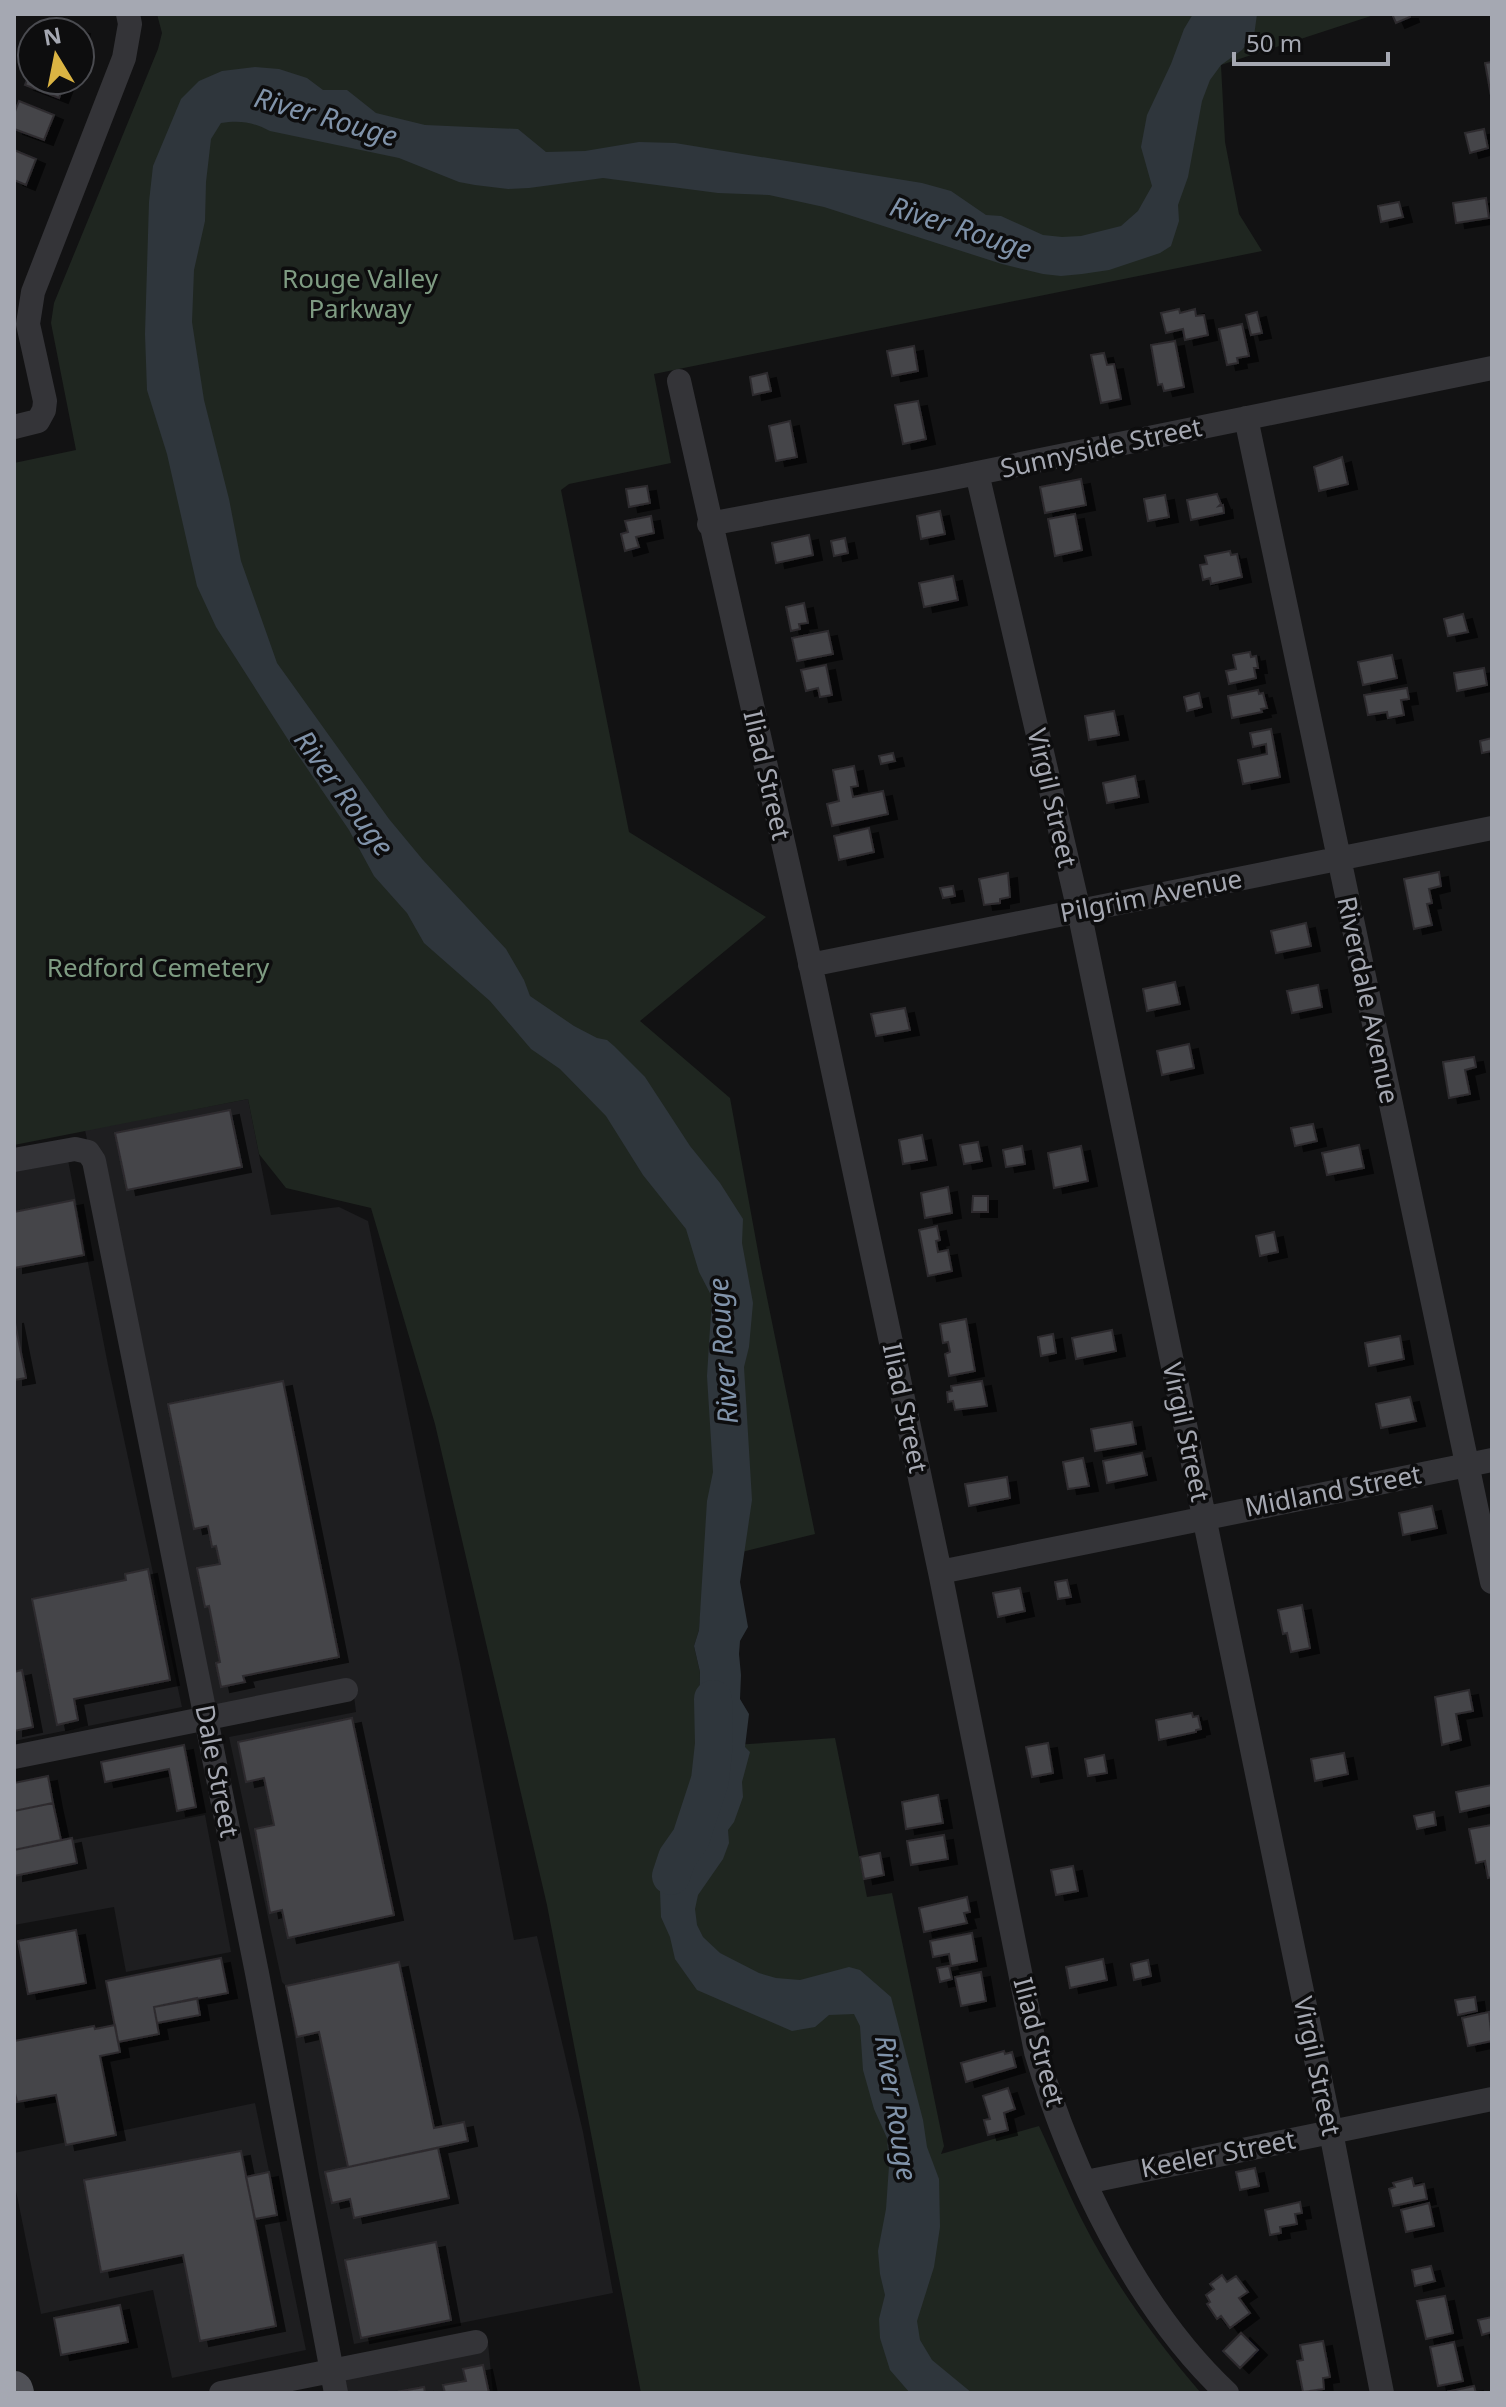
<svg xmlns="http://www.w3.org/2000/svg" width="1506" height="2407" font-family="'Noto Sans',sans-serif">
<style>
.built{fill:#1e1e20}
.green{fill:#1f2620}
.water{fill:#2f363c}
.lines{fill:none;stroke-linecap:round;stroke-linejoin:round}
.river{stroke:#2f363c;stroke-width:38}
.building{fill:#444448;stroke:#2d2c2f;stroke-width:2;filter:url(#shadow)}
.minor{stroke:#343438;stroke-width:24}
.primary{stroke:#505157;stroke-width:38}
.labels{text-anchor:middle;stroke-width:7;stroke-linejoin:round;paint-order:stroke}
.park-label{font-size:26px;fill:#7e9b82;stroke:#0d0d0e}
.street-label{font-size:26px;fill:#a5a8b2;stroke:#0d0d0e}
.water-label{font-size:28px;font-style:italic;fill:#8093aa;stroke:#0d0d0e}
</style>
<defs>
<filter id="shadow"><feDropShadow dx="9" dy="5" stdDeviation="0" flood-color="#0009"/></filter>
</defs>
<rect width="100%" height="100%" fill="#121213"/>
<path class="built" d="M248 1099 271 1215 339 1207 368 1221 460 1664 514 1940 537 1936 583 2132 613 2293 354 2344 319 2175 286 1986 282 1982 229 1737 356 1712 353 1688 208 1713 85 1130Z
M68 1160 108 1365 182 1707 14 1741V1170Z
M205 1815 231 1952 126 1972 114 1907 14 1925V1851Z
M255 2103 306 2350 172 2378 153 2290 41 2314 14 2181V2153Z
M488 2343 493 2393H340L336 2374Z"/>
<path class="green" d="M157 14H1377L1221 65 1225 142 1239 214 1262 251 654 374 671 463 569 484 561 490 629 832 766 917 640 1021 730 1098 761 1268 815 1534 705 1561 699 1630 694 1646 700 1672 699 1710 705 1747 835 1738 867 1897 892 1893 944 2146 941 2154 1039 2126C1054 2158 1067 2191 1083 2222 1114 2283 1156 2341 1201 2393H641L547 1905 435 1424 371 1208 286 1188 259 1154 248 1099 14 1145V463L76 450 51 323 54 303 158 49 162 33Z"/>
<path class="water" d="M1193 14H1257L1254 36 1242 50 1221 65 1210 80 1202 101 1188 177 1178 205 1179 221 1171 246 1160 253 1109 270 1082 274 1061 276 1043 274 1002 264 824 207 769 195 718 193 603 178 529 188 508 189 475 185 459 182 399 158 270 131C253 122 240 120 221 123L211 139 206 182 205 221 194 270 192 322 204 400 229 499 241 561 277 663 389 819 423 860 506 949 524 980 530 996 574 1026 597 1038 607 1040 614 1046 645 1077 690 1146 720 1183 743 1219 742 1243 753 1303 749 1347 744 1367 752 1500 740 1582 748 1627 740 1641 739 1654 741 1675 740 1699 749 1714 745 1747 750 1752 742 1782 743 1797 734 1822 728 1830 729 1843 723 1859 698 1895 695 1909 697 1925 703 1937 720 1953 759 1973 776 1978 800 1980 849 1967 860 1970 891 1997 923 2120 927 2147 939 2179 940 2227 934 2267 917 2321 920 2340 932 2360 972 2393H910L890 2370 880 2338 879 2319 885 2295 880 2274 878 2251 886 2209 889 2166 887 2138 874 2109 863 2070 860 2026 854 2014 829 2015 815 2027 792 2031 697 1990 675 1959 670 1937 661 1917 660 1891 670 1852 677 1843 701 1825 709 1806 717 1768 699 1710 700 1672 694 1646 699 1630 707 1501 713 1472 707 1376 712 1297 699 1272 686 1229 643 1175 606 1116 560 1069 531 1049 490 1001 424 943 407 913 374 876 349 830 294 749 216 627 197 586 167 454 147 390 145 334 149 202 153 166 181 99 199 81 222 71 255 67 279 69 307 78 323 90H347L376 113 425 125 518 129 546 152 585 151 639 142 675 143 922 183 951 191 986 215 1001 216 1043 235 1062 237 1081 236 1121 226 1138 211 1152 186 1141 147 1147 115 1171 64 1184 29Z"/>
<g class="lines">
<path class="river" d="M671 1876 677 1858 691 1838 710 1780 714 1744 713 1699"/>
</g>
<path class="building" d="M1392 14H1409L1410 17 1396 23Z
M47 22 81 29 80 34V32H45Z
M1492 62V101L1485 63Z
M32 68V80H66L59 98 25 85Z
M19 101 54 115 44 140 14 129V114Z
M1484 129 1488 148 1470 153 1465 133Z
M14 150 36 159 26 185 14 180Z
M1486 198 1489 218 1456 223 1453 203Z
M1399 202 1403 217 1381 222 1378 206Z
M1179 309 1180 313 1195 309 1196 316 1204 315 1208 335 1185 340 1183 329 1166 333 1161 313Z
M1257 312 1262 333 1251 335 1246 315Z
M1242 324 1249 356 1237 358 1238 363 1227 365 1219 329Z
M1175 341 1184 387 1164 391 1162 384 1158 385 1151 345Z
M914 346 918 371 892 376 887 351Z
M1104 353 1107 365 1114 364 1121 399 1101 403 1091 355Z
M767 373 771 391 753 395 750 377Z
M918 401 926 439 903 444 895 405Z
M790 421 797 457 776 461 769 426Z
M1342 457 1348 484 1319 491 1314 467Z
M1081 479 1086 505 1045 513 1040 487Z
M647 486 650 503 629 507 626 489Z
M1217 494 1221 504 1219 506 1223 505 1224 513 1191 520 1187 500Z
M1165 495 1169 517 1148 521 1144 499Z
M940 511 945 534 921 539 917 516Z
M1075 514 1082 550 1055 556 1048 519Z
M651 516 654 533 636 537 639 547 625 551 621 534 628 532 625 521Z
M809 535 813 555 776 563 772 543Z
M845 538 848 553 834 556 831 541Z
M1230 551 1231 555 1237 554 1242 577 1211 584 1210 578 1203 580 1200 565 1207 564 1205 556Z
M953 576 958 600 924 607 919 583Z
M804 603 808 623 799 624 800 629 791 631 786 607Z
M1463 614 1468 632 1448 636 1444 619Z
M828 631 833 654 797 661 792 638Z
M1250 652 1251 657 1256 656 1258 668H1254L1256 678 1229 684 1226 671 1236 669 1233 655Z
M1392 655 1397 678 1363 685 1358 662Z
M826 665 832 695 820 697 818 688 806 691 801 670Z
M1484 668 1487 685 1457 691 1454 673Z
M1407 688 1409 699 1401 700 1404 715 1388 718 1387 712 1368 715 1364 695Z
M1258 690 1259 694 1263 693 1267 708 1261 709 1262 712 1232 718 1228 696Z
M1199 693 1202 707 1187 711 1184 697Z
M1114 711 1119 735 1089 740 1085 716Z
M1271 729 1280 777 1243 784 1238 760 1267 754 1266 744 1253 747 1250 733Z
M1492 738V751L1482 753 1480 741Z
M893 753 895 761 881 764 879 756Z
M854 766 858 786 851 787 853 797 883 791 888 814 832 826 827 804 839 801 833 770Z
M1135 776 1139 797 1107 803 1103 783Z
M869 828 874 852 839 860 834 836Z
M1439 872 1441 886 1429 889 1432 903 1427 904 1432 925 1414 929 1404 879Z
M1008 873 1010 897 1000 899V903L984 905 979 879Z
M953 886 955 896 943 898 940 888Z
M1306 923 1311 946 1276 953 1271 931Z
M1175 982 1180 1004 1147 1011 1143 989Z
M1318 985 1322 1007 1292 1013 1287 991Z
M905 1008 910 1030 876 1036 871 1014Z
M1189 1044 1194 1068 1162 1075 1157 1051Z
M1474 1057 1476 1067 1465 1070 1470 1094 1449 1098 1443 1062Z
M230 1110 242 1167 127 1190 115 1133Z
M1313 1124 1317 1141 1295 1146 1291 1128Z
M922 1135 927 1160 903 1164 899 1140Z
M978 1142 982 1161 964 1164 960 1145Z
M1359 1145 1364 1168 1327 1175 1322 1153Z
M1022 1146 1025 1164 1006 1167 1003 1150Z
M1081 1146 1088 1181 1054 1188 1048 1153Z
M948 1187 952 1213 925 1218 921 1193Z
M973 1196H988V1212H972Z
M74 1200 84 1255 14 1268V1212Z
M937 1226 940 1240 936 1241 938 1252 948 1250 952 1271 928 1276 919 1230Z
M1274 1232 1278 1252 1260 1256 1256 1236Z
M14 1318 26 1378 14 1380Z
M966 1319 975 1371 949 1376 945 1354 950 1352 948 1342 943 1343 940 1324Z
M1112 1330 1116 1351 1076 1359 1072 1338Z
M1053 1334 1056 1353 1041 1356 1038 1337Z
M1400 1336 1404 1359 1369 1366 1365 1343Z
M283 1381 339 1657 243 1676 245 1682 221 1687 216 1663 220 1662 209 1606 205 1607 197 1568 220 1564 216 1546 212 1547 208 1526 194 1529 168 1404Z
M982 1381 987 1406 955 1410 953 1401 948 1402 947 1392 952 1391 951 1386Z
M1410 1397 1416 1421 1381 1428 1376 1404Z
M1132 1422 1136 1444 1095 1451 1091 1429Z
M1142 1453 1147 1475 1107 1483 1103 1461Z
M1083 1458 1089 1486 1068 1489 1063 1462Z
M1007 1477 1010 1498 969 1506 965 1484Z
M1432 1506 1437 1528 1403 1535 1399 1513Z
M148 1569 170 1680 74 1699 78 1720 57 1725 32 1599 126 1580 125 1574Z
M1067 1580 1071 1597 1058 1599 1055 1582Z
M1020 1588 1025 1611 998 1617 993 1593Z
M1302 1605 1310 1648 1291 1652 1287 1633 1283 1634 1278 1610Z
M22 1670 33 1727 14 1731V1672Z
M1469 1690 1473 1711 1456 1714 1461 1740 1442 1745 1435 1697Z
M1192 1713 1193 1717 1198 1716 1201 1729 1196 1730V1732L1159 1740 1156 1720Z
M352 1718 394 1915 288 1938 282 1910 270 1913 255 1829 274 1825 264 1778 246 1782 238 1742Z
M1048 1743 1053 1773 1032 1777 1026 1747Z
M184 1745 196 1807 177 1811 169 1769 105 1782 101 1762Z
M1344 1753 1348 1774 1315 1781 1311 1759Z
M1104 1755 1107 1773 1088 1776 1085 1759Z
M48 1776 53 1803 14 1811V1783Z
M1492 1785V1805L1460 1812 1456 1792Z
M938 1795 943 1823 906 1829 902 1802Z
M53 1803 61 1840 14 1850V1811Z
M1434 1812 1436 1825 1417 1829 1414 1816Z
M1492 1825V1877L1488 1878 1485 1861 1476 1863 1469 1829Z
M944 1835 948 1859 911 1865 907 1841Z
M72 1838 77 1863 14 1876V1850Z
M880 1853 884 1875 864 1879 860 1857Z
M1073 1866 1078 1891 1056 1895 1051 1870Z
M967 1897 970 1912 964 1913 967 1923 924 1932 919 1908Z
M76 1930 86 1983 28 1994 18 1941Z
M972 1933 977 1961 951 1966 949 1954 933 1957 930 1941Z
M221 1958 228 1993 154 2007 159 2034 118 2042 106 1981Z
M1103 1959 1107 1980 1070 1988 1066 1967Z
M1148 1960 1151 1976 1134 1980 1131 1964Z
M399 1962 434 2128 464 2122 468 2141 348 2167 319 2032 297 2037 286 1986Z
M949 1966 952 1979 940 1982 937 1968Z
M981 1972 986 2001 961 2006 955 1977Z
M1475 1997 1477 2011 1458 2015 1455 2000Z
M197 1998 200 2015 157 2023 154 2007Z
M1489 2012 1492 2041 1468 2046 1462 2018Z
M115 2025 120 2052 100 2056 116 2135 66 2145 56 2095 17 2102 14 2089V2041L94 2026 95 2029Z
M1004 2051 1005 2054 1012 2052 1016 2067 966 2082 961 2063Z
M1008 2088 1015 2109 1004 2113 1008 2130 988 2135 984 2120 990 2119 983 2096Z
M438 2148 449 2198 354 2218 350 2199 332 2203 325 2172Z
M241 2151 276 2326 200 2341 183 2255 101 2272 84 2180Z
M1255 2168 1259 2186 1240 2190 1236 2172Z
M269 2172 277 2215 255 2219 246 2177Z
M1412 2178 1414 2186 1424 2184 1427 2199 1393 2206 1389 2189 1395 2187 1393 2183Z
M1300 2202 1302 2213 1295 2214 1297 2224 1280 2227 1281 2233 1270 2235 1265 2210Z
M1429 2203 1434 2226 1406 2232 1401 2210Z
M436 2242 451 2320 361 2338 345 2260Z
M1431 2266 1435 2281 1415 2286 1412 2270Z
M1222 2275 1227 2282 1236 2276 1248 2292 1239 2298 1250 2313 1230 2328 1221 2316 1217 2319 1207 2304 1210 2302 1206 2295 1214 2289 1210 2284Z
M1445 2296 1453 2333 1426 2339 1417 2301Z
M120 2305 128 2342 61 2355 54 2318Z
M1492 2317V2332L1482 2335 1478 2320Z
M1241 2333 1258 2350 1240 2368 1223 2351Z
M1323 2341 1330 2377 1323 2378 1324 2389 1303 2392 1297 2361 1303 2360 1300 2345Z
M1454 2342 1463 2381 1438 2386 1430 2347Z
M483 2365 489 2393H445L443 2385 466 2381 463 2369Z
M1474 2386 1476 2393H1442Z
M424 2387 425 2393H391Z"/>
<g class="lines">
<path class="minor" d="M679 381 806 944 940 1572 1036 2052C1071 2170 1136 2308 1227 2393
M1246 418 1492 1582
M14 427 38 421 44 410 45 401 28 324 33 292 124 58 130 24 128 14
M977 473 1079 911 1331 2132 1382 2393
M709 524 938 481 1492 368
M810 965 1492 828
M14 1160 75 1149 88 1152 94 1161 257 1973 336 2393
M940 1572 1492 1460
M14 1757 346 1690
M1086 2182 1492 2099
M221 2393 476 2342"/>
<path class="primary" d="M14 2390 15 2393"/>
</g>
<g class="labels">
<g class="park-label">
<text x="360" y="288">Rouge Valley<tspan x="360" dy="30">Parkway</tspan></text>
<text x="158" y="977">Redford Cemetery</text>
</g>
<g class="street-label">
<text transform="translate(1101 448) rotate(-12)" y="9">Sunnyside Street</text>
<text transform="translate(767 775) rotate(77)" y="9">Iliad Street</text>
<text transform="translate(1052 798) rotate(77)" y="9">Virgil Street</text>
<text transform="translate(1151 896) rotate(-11)" y="9">Pilgrim Avenue</text>
<text transform="translate(1368 1000) rotate(78)" y="9">Riverdale Avenue</text>
<text transform="translate(905 1408) rotate(78)" y="9">Iliad Street</text>
<text transform="translate(1186 1432) rotate(78)" y="9">Virgil Street</text>
<text transform="translate(1333 1491) rotate(-11)" y="9">Midland Street</text>
<text transform="translate(217 1771) rotate(79)" y="9">Dale Street</text>
<text transform="translate(1039 2042) rotate(75)" y="9">Iliad Street</text>
<text transform="translate(1317 2066) rotate(78)" y="9">Virgil Street</text>
<text transform="translate(1218 2154) rotate(-11)" y="9">Keeler Street</text>
</g>
<g class="water-label">
<text transform="translate(326 117) rotate(16)" y="10">River Rouge</text>
<text transform="translate(961 228) rotate(18)" y="10">River Rouge</text>
<text transform="translate(344 793) rotate(54)" y="10">River Rouge</text>
<text transform="translate(723 1351) rotate(-94)" y="10">River Rouge</text>
<text transform="translate(896 2108) rotate(81)" y="10">River Rouge</text>
</g>
</g>
<rect width="1506" height="2407" fill="none" stroke="#a5a8b2" stroke-width="32"/>
<g transform="translate(56 56) rotate(350)"><circle r="38" fill="#0d0d0e" stroke="#4a4b50" stroke-width="2"/>
<path d="M0-6L14 30L0 20L-14 30Z" fill="#dbb443"/>
<text y="-12" font-size="22" font-weight="bold" text-anchor="middle" fill="#a5a8b2">N</text>
</g>
<path d="M1234 52v12h154v-12" fill="none" stroke="#a5a8b2" stroke-width="4"/>
<text x="1246" y="52" font-size="24" fill="#a5a8b2" stroke="#0d0d0e" stroke-width="6" paint-order="stroke">50 m</text>
</svg>
